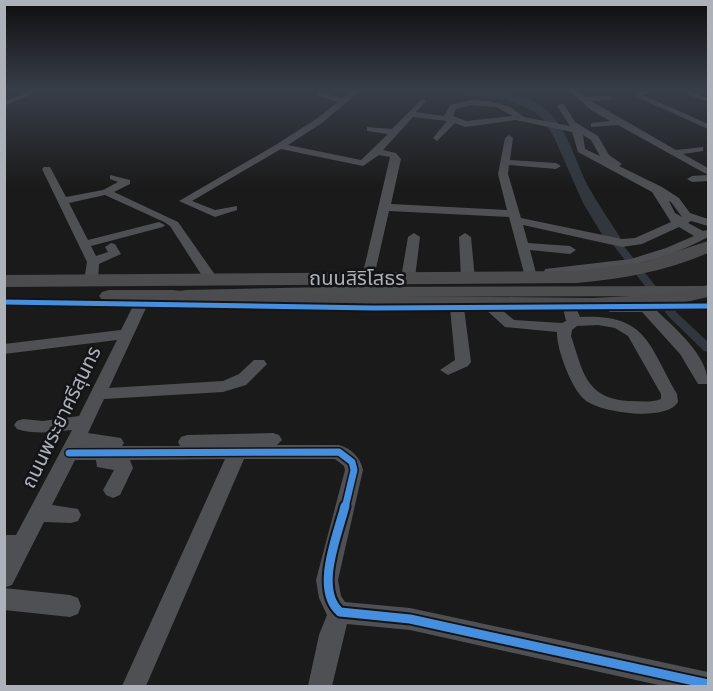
<svg xmlns="http://www.w3.org/2000/svg" width="713" height="691" font-family="'PT Sans','Noto Sans Thai',sans-serif">
<style>
.lines{fill:none;stroke-linecap:round;stroke-linejoin:round}
.canal{fill:#31373d;fill-rule:evenodd}
.river{fill:#31373d;fill-rule:evenodd}
.minor{fill:#4f5053;fill-rule:evenodd}
.major{fill:#4c4d4f;fill-rule:evenodd}
.highway{fill:#4c4c4f;fill-rule:evenodd}
.cycleway-far2-casing{stroke:#141416;stroke-width:9}
.cycleway-far1-casing{stroke:#141416;stroke-width:10}
.cycleway-casing{stroke:#141416;stroke-width:13}
.cycleway-far2{stroke:#468fdf;stroke-width:5}
.cycleway-far1{stroke:#468fdf;stroke-width:7}
.cycleway{stroke:#468fdf;stroke-width:9}
.labels{text-anchor:middle;stroke-width:5;stroke-linejoin:round;paint-order:stroke}
.street-label{font-size:20px;fill:#adb1b9;stroke:#141416}
</style>
<rect width="100%" height="100%" fill="#1a1a1a"/>
<g class="lines">
<path class="canal" d="M612 234 615 235 677 313 708 342V352L704 351 669 317 607 237Z"/>
<path class="river" d="M436 90C467 90 502 88 531 100 565 115 573 157 588 186 598 204 609 220 620 237L618 241 612 242 606 241 583 203 554 137 543 119 534 111 508 100 441 93Z"/>
<path class="minor" d="M32 90H42L4 106V101Z
M353 90 360 91 322 123 288 145 361 160 388 134 367 131V127L392 129 422 99 426 101 416 112 444 116 450 105 470 100 489 101 510 107 524 117 570 126 557 106 561 104H564L575 122 598 136 609 155 622 164 619 166 662 187 679 198 690 213 708 219V226L691 221 688 223 703 231 708 230V237C659 264 606 272 550 276L545 275 544 272 545 269 631 259 666 248 694 236 679 227 642 244 622 247 523 225 528 243 570 246 576 250 570 254 530 250 536 273 530 277 524 273 509 217 389 211 374 277 368 281 362 277 390 157 379 155 363 166 281 149 192 201 215 210 237 206V210L215 217 179 201 277 144 316 119 338 102 317 95V91L342 98ZM470 105 496 107 513 116 466 121 453 116 456 109ZM413 117 447 121 433 138 437 141 455 123 465 127 516 120 572 132 578 152 652 192 671 222 635 238 622 239 521 218 508 174 509 165 556 169 561 166 556 163 510 160 513 138 509 135 505 138 498 174 507 210 391 204 401 159 396 153 383 150ZM583 135 591 140 600 156 585 149ZM669 201 671 202 682 217 675 213Z
M569 90H577L586 97 611 95V99L591 101 676 150 703 147V151L683 154 708 168V175L618 125 591 127V123L610 121 591 110Z
M667 90 643 95 708 124V129L635 96 641 91Z
M675 90H686L708 98V102Z
M44 167H50L66 197 103 190 118 182 110 179V175L130 180V184L114 192 178 222 218 279 216 282H206L170 226 164 222 105 195 69 203 88 240 159 222 165 225 163 227 91 246 96 256 108 252 105 247 111 243 115 244 121 254 99 264 98 281 91 285 86 284 84 281 87 262 42 169Z
M708 175V181L692 182 687 179 692 176Z
M414 233 420 237 415 278 408 282 401 278 408 237Z
M465 233 471 237 475 279 468 283 461 279 459 237Z
M4 298 426 305 428 308 426 311 421 312 146 308 109 388 223 381 239 374 254 360H264L267 364 246 385 223 392 104 399 88 433 121 438 124 443 122 446H180L178 442 181 437 187 435 273 433 279 435 282 440 277 445H339C352 449 360 457 363 470L338 580 341 596 345 602 410 608 708 672V686H663L410 630 347 624 332 686H308L319 635 327 615 319 598 316 580 345 470 344 466 335 459H244L146 686H122L225 459 130 460 133 468 120 495 113 498 106 495 103 490 114 470 97 467 96 460H75L52 505 78 509 81 515 78 521 71 523 44 522 12 585 4 588V535H16L72 430C53 432 35 435 17 429L14 425 17 421 23 419 43 421 79 416 117 340 4 354V344L121 330 132 308 4 306Z
M708 302V310L657 311C676 329 708 356 708 384H698L680 354 642 312H610L603 308 610 304Z
M457 304 464 308 471 362 468 366 448 375 440 370 455 360 450 308Z
M491 304 496 305 514 320 562 323 566 321 563 308 570 304 575 305 580 317C647 314 648 344 677 394L678 402C666 422 601 413 585 400 572 390 556 348 557 332L505 327 484 308ZM598 325 615 328 628 336 661 394V399C651 403 639 401 628 401 585 398 583 371 571 336L572 330 577 326Z
M4 588 70 595 78 598 81 606 78 614 70 617 4 610Z"/>
<path class="major" d="M708 286V296L329 297 186 300 180 299 177 295 180 291 186 290 329 287Z"/>
<path class="highway" d="M708 241V253C667 271 622 279 577 283L4 287V275L577 271 644 262Z
M708 285V297L668 306 593 310 212 306 173 302H109L102 300 99 296 102 292 109 290H173L212 294 593 298 668 294Z"/>
<defs>
<path id="cycleway-far2" d="M4 302 374 308 708 306"/>
<path id="cycleway-far1" d="M69 453 339 452 352 462 354 470 345 508"/>
<path id="cycleway" d="M345 506C338 534 314 590 340 612L410 619 708 684"/>
</defs>
<use href="#cycleway-far2" class="cycleway-far2-casing"/>
<use href="#cycleway-far1" class="cycleway-far1-casing"/>
<use href="#cycleway" class="cycleway-casing"/>
<use href="#cycleway-far2" class="cycleway-far2"/>
<use href="#cycleway-far1" class="cycleway-far1"/>
<use href="#cycleway" class="cycleway"/>
</g>
<linearGradient id="sky" x2="0" y2="1"><stop stop-color="#0e0e0e"/><stop offset="0.48" stop-color="#383e49"/><stop offset="1" stop-color="#383e49" stop-opacity="0"/></linearGradient>
<rect width="713" height="187" fill="url(#sky)"/>
<g class="labels">
<g class="street-label">
<text x="357" y="285">ถนนสิริโสธร</text>
<text transform="translate(61 417) rotate(-64)" y="7">ถนนพระยาศรีสุนทร</text>
</g>
</g>
<rect width="713" height="691" fill="none" stroke="#adb1b9" stroke-width="12"/>
</svg>
